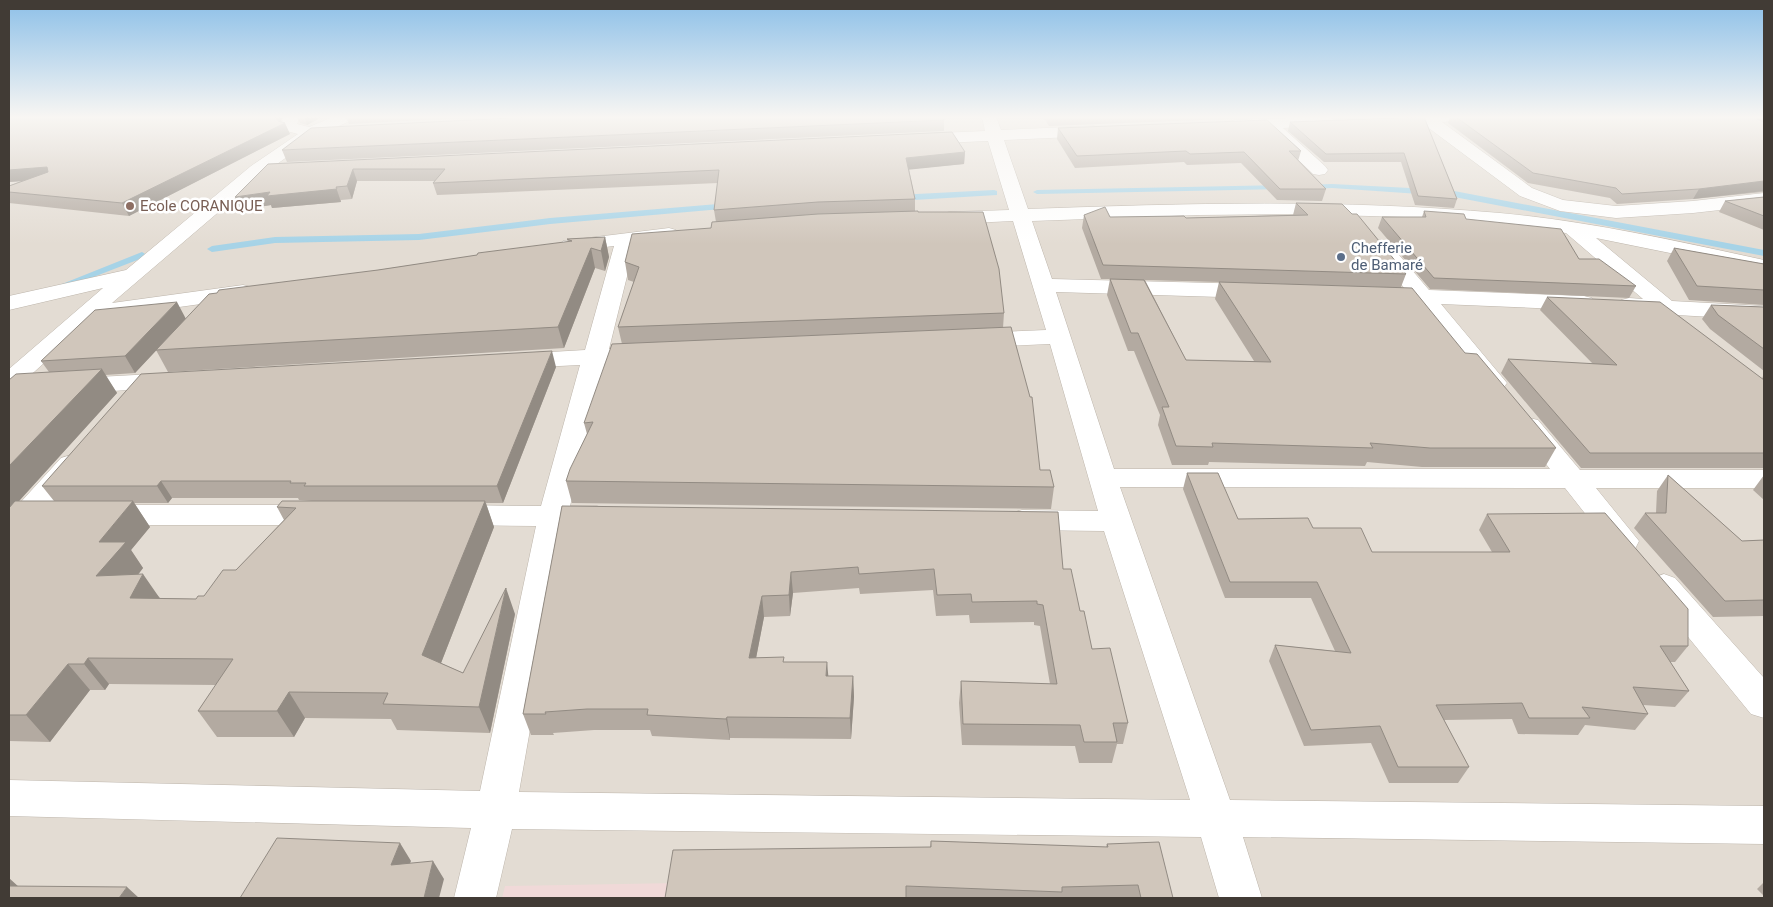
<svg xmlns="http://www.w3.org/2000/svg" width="1773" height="907" font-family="Roboto,sans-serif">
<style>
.residential{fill:#e3dcd3}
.medical{fill:#f0d9d8}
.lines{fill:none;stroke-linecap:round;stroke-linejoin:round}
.stream{fill:#a6d3e7;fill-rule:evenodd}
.minor-casing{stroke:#bdb5ab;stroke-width:1}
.minor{fill:#fff;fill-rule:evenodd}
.wall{fill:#b3aaa1;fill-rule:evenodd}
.shaded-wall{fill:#928b83}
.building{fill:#d0c6bb;stroke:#928b83}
.education-dot{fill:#8d6e63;stroke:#fff;stroke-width:2}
.service-dot{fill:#5c6f8a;stroke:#fff;stroke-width:2}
.labels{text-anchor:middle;stroke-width:5;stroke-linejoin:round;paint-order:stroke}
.far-education-label{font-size:15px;fill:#785e54;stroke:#fff;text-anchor:start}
.far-service-label{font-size:15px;fill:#4e5e75;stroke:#fff;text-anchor:start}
</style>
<rect width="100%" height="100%" fill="#f0ebe4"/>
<path class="residential" d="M9 117H1764V898H9Z"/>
<path class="medical" d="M1151 875 1158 898H502L505 886Z"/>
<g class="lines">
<path class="stream" d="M1332 184 1449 190 1764 250V256L1449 196 1332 188 1307 189 1303 187 1307 185Z
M1282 185 1286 187 1285 189 1037 194 1033 192 1037 190Z
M994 190 997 191V195L897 201 893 198 897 195Z
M730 203 733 204V208L550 224 419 240 275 243 212 252 207 249 212 246 275 237 419 234 550 218Z
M142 252 147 255 145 257 60 290 57 291 52 288Z"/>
<defs>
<path id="minor" d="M283 117H300L297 124 309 127 333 117H354L352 120 330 130 329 134 315 137 277 164H306L309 168 306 172 262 175 112 303 243 285 251 287 254 292 251 297 93 319 24 381 172 373 181 375 184 380 181 385 172 387 9 398V369L103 288 9 310V296L126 270 251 166 298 134 283 130 281 127Z
M982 117H996L1001 130 1094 126 1100 128 1102 131 1100 134 1094 136 1004 140 1028 209C1186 203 1343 199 1500 213 1589 221 1677 241 1764 260V272L1596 238 1672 301 1764 306V320L1677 315C1669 317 1631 312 1621 310L1618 305 1621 300 1629 298 1643 299 1566 233 1534 229 1405 217 1298 214 1198 215 1032 221 1052 279 1254 284 1262 286 1265 291 1262 296 1254 298 1056 292 1114 469H1550L1516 426 1520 420 1529 418 1538 420 1580 470H1764V488H1596L1639 541 1635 549 1624 552 1613 549 1565 488 1120 487 1230 800 1764 806V844L1243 837 1262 898H1219L1201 837 512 829 496 898H454L471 828 9 816V780L480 791 536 526 452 525 442 522 437 515 442 508 452 505 541 506 580 365 517 368 508 366 505 361 508 356 517 354 585 350 614 246 570 251 563 249 560 245 563 241 669 228 676 230 679 234 676 238 635 244 609 349 644 347 652 349 656 354 652 359 605 363 570 506H597L607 509 612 516 607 523 597 526H566L519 792 1190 800 1104 531 1022 530 1011 527 1007 520 1011 513 1022 510 1098 511 1050 344 976 347 968 345 964 340 968 335 976 333 1046 330 1013 221 949 224 942 222 939 218 942 214 949 212 1009 210 988 141 917 144 911 142 909 139 911 136 917 134 985 131Z
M1327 117 1333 119 1335 122 1333 125 1283 128 1325 166 1328 170 1325 174 1319 175 1313 174 1266 129 1229 128 1227 125 1229 122 1235 120Z
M1381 117H1466L1464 120 1442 122 1532 188 1563 200 1616 206 1693 201 1764 193V205L1693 213 1616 218 1560 211 1520 196 1422 123 1387 125 1381 123 1379 120Z
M1381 240 1388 242 1429 290 1584 296 1592 298 1595 303 1592 308 1584 310 1441 304 1507 383 1503 388 1494 391 1485 388 1416 303 1374 300 1371 295 1374 290 1382 288 1405 289 1371 246 1374 242Z
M71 455 81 458 85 464 81 470 20 541 9 544V515L61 458Z
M105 505H319L329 508 334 515 329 522 319 525H105L95 522 90 515 95 508Z
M1664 574 1675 578 1764 678V718L1751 714 1653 594 1648 586 1653 578Z"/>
</defs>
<use href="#minor" class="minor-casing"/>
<use href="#minor" class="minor"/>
</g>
<path class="wall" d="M9 117H282L281 121 290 134 129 216 9 203V186L21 181 9 182Z
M297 117H322L307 125 300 123Z
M346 117H483L349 124Z
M1043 117H1252V118L1049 126Z
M1424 117 1457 199 1454 208 1415 205 1401 162H1324L1288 131 1290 122Z
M1450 117H1764V192L1693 199 1617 204 1610 198 1528 183 1448 123Z
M944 120V131L287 162 282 150Z
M1058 128 1301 151 1298 161 1326 189 1322 201 1277 200 1241 163 1187 165 1184 162 1075 168 1057 139Z
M965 152 964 164 909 169 915 199V211L918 212 1004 313 1003 328 1040 470 1054 487 1051 509 572 503 566 481 587 434 584 423 622 344 618 327 634 282 628 280 625 262 711 228 716 222 714 210 718 183 437 195 433 183 435 181H357L352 199 341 200V202L272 208 271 205 241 210 268 164Z
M1764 197V230L1719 212 1725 201Z
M1296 203 1406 274 1401 287 1556 448 1545 467H1422L1367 462 1365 466 1209 462 1208 465H1172L1158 425 1160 415 1134 351H1128L1107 295 1110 279H1101L1082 228 1084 215 1110 217 1186 218 1293 215ZM1145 280 1219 282 1215 299 1254 361 1186 360Z
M1424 211 1579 259 1636 286 1629 298 1430 289 1378 228 1382 217H1422Z
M605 237 609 257 605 271 595 268 564 348 168 372 156 350 135 373 105 375 117 393 19 501H54L42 486 556 367 503 503H486L494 527 441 663 463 673 515 614 490 733 397 730 391 719 305 718 294 737H217L198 711 216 685 109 684 105 690H90L50 742 9 741V380L49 372 41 361 186 319 378 270 568 242 567 239ZM172 498H298L299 500 312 501 277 507 284 520 236 570 204 596 196 599 160 598 138 575 143 568 131 550 150 527 134 503H168Z
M1674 248 1764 264V305L1689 300 1667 261Z
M1547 297 1762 379 1763 376 1764 377V468H1581L1501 373 1508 359 1593 364 1540 310Z
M1711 305 1764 307V371L1710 329 1702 319Z
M1187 473 1238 519 1313 528 1372 552H1492L1479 530 1487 514 1688 646 1675 662H1670L1689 691 1675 707 1643 705 1648 714 1635 730 1585 725 1578 735 1518 734 1512 719 1444 720 1469 767 1458 783H1389L1371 743 1304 746 1269 661 1275 645 1335 651 1311 598H1225L1183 489Z
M1668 475 1742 541 1764 540V616L1713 617 1634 528 1645 513H1656L1657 491Z
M1764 475V500L1753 490Z
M562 506 1063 569 1080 611 1092 649 1128 723 1123 744H1117L1112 763H1079L1075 746 962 745 959 703 961 681 1050 684 1040 626 1034 625V622L970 623 969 615 936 616 933 590 860 594 859 588 793 593 790 616 764 617 756 658 784 662 828 676H853L854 697 851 739 730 738V740L652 736 650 730H594L553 733 554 735H531L523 714Z
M931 841 1106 847 1107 844 1173 898H665L930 847Z
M1764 882V896L1757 889Z"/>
<path class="shaded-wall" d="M275 117H282L280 125 285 123 290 134 129 216 122 203Z
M305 117H322L307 125Z
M965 152 964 164 906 170V158Z
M47 167 53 179 9 182V170Z
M353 169 357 181 352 199 347 186Z
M1764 181V191L1693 199 1699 189Z
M336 187 341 202 272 208 271 205 241 210 235 197 270 192Z
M605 237 609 257 605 271 601 251Z
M591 248 595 268 564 348 558 327Z
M177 302 186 319 135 373 125 356Z
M552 351 556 367 503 503 497 486Z
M102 369 117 393 9 512V466Z
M161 481 172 498 168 503 157 486Z
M133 501 150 527 131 550 143 568 116 602 96 576 99 542Z
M485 501 494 527 434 681 422 655Z
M791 572 793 593 790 616 789 595Z
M143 574 161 600 130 598Z
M506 588 515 614 490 733 479 707Z
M762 596 764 617 752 679 749 658Z
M88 658 109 684 105 690 84 664Z
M827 662 829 683 826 676Z
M68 664 90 690 50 742 26 715Z
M853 676 854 697 851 739 850 718Z
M289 692 305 718 294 737 277 711Z
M727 717 730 738V740L726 719Z
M400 843 411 861 402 883 391 865Z
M433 861 444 879 439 898H424Z
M9 878 30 897 9 898Z
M127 887 139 898H119Z"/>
<path class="building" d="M9 117H275L278 121 285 123 122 203 9 192V186L48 172 47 167 9 170Z
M531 117H942L944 120 282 150 311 128Z
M1424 117 1457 199 1418 196 1404 153 1326 154 1290 122Z
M1456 117H1764V119H1757L1764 122V181L1699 189 1622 194 1616 188 1533 173Z
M1267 120 1301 151H1289L1326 189H1280L1244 152 1190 154 1186 151 1077 156 1058 128Z
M952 132 965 152 906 158 915 199 818 202 714 210 719 170 433 183 445 169H353L347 186 336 187 337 189 267 196 270 192 235 197 268 164Z
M1764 197V216L1725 201Z
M1296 203 1342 204 1352 214H1357L1406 274 1103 265 1084 215 1105 207 1110 217 1184 216 1186 218 1308 215Z
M918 211V212H983L999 269 1004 313 618 327 639 267 625 262 632 234 711 228 712 222 818 214Z
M1424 211 1464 214 1466 219 1561 229 1579 259H1599L1636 286 1434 278 1382 217H1426Z
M605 237 601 251 591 248 558 327 156 350 209 294 217 293 219 290 378 270 477 255 478 253 572 241 567 239Z
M1674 248 1764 264V290L1697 286Z
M1110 279 1144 280 1186 360 1271 362 1219 282 1412 288 1465 353 1477 354 1556 448H1430L1370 443 1373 448 1212 443 1213 447 1176 446 1162 407H1169L1138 333H1131Z
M1547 297 1660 302 1764 380V453H1590L1508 359 1617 365Z
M177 302 125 356 41 361 95 310Z
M1711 305 1764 307V349L1718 315Z
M1011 327 1030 397H1032L1040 470H1050L1054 487 566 481 570 469 593 422 584 423 612 344Z
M552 351 497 486H304L306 483H290L291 481H161L157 486H42L141 374Z
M102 369 9 466V380L16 374Z
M1187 473H1218L1238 519 1308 518 1313 528H1361L1372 552H1510L1487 514 1605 513 1688 609V646H1660L1689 691 1633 687 1648 714 1582 707 1590 718H1529L1522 703 1436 705 1469 767H1398L1380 726 1311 730 1275 645 1351 653 1317 582H1230Z
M1668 475 1742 541 1764 540V600L1725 601 1645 513H1666Z
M15 501H133L99 542H126L96 576 143 574 130 598 196 599 198 596H204L223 570H236L296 508 277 507 282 501H485L422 655 463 673 506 588 479 707 383 704 388 693 289 692 277 711H198L233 659 88 658 84 664H68L26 715H9V508Z
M562 506 1058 512 1063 569H1071L1080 611H1084L1092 649 1110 648 1128 723H1113L1117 742H1084L1080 725 963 724 961 681 1057 684 1043 605 1037 604V601L972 602 971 594 937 595 934 569 859 574 858 567 791 572 789 595 762 596 749 658 784 657 783 662H827L826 676H853L850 718 727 717 726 719 647 715 648 709H587L545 712 546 714H523Z
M277 838 400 843 391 865 433 861 424 898H240Z
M931 841 1108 847 1107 844 1159 842 1173 898H1141L1138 885 1062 887V892L906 886V898H665L673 850 931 847Z
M9 886 127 887 119 898H9Z"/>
<linearGradient id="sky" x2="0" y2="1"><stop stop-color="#8dc0e8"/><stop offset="0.48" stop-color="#f8f6f3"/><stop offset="1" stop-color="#f8f6f3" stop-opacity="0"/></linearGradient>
<rect width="1773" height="244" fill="url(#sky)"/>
<circle class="education-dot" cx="130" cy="206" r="5"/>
<circle class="service-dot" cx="1341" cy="257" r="5"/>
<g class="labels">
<g class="far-education-label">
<text x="140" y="211">Ecole CORANIQUE</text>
</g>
<g class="far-service-label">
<text x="1351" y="253">Chefferie<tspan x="1351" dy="17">de Bamaré</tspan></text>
</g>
</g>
<rect width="1773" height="907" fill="none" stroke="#413b35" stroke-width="20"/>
</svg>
